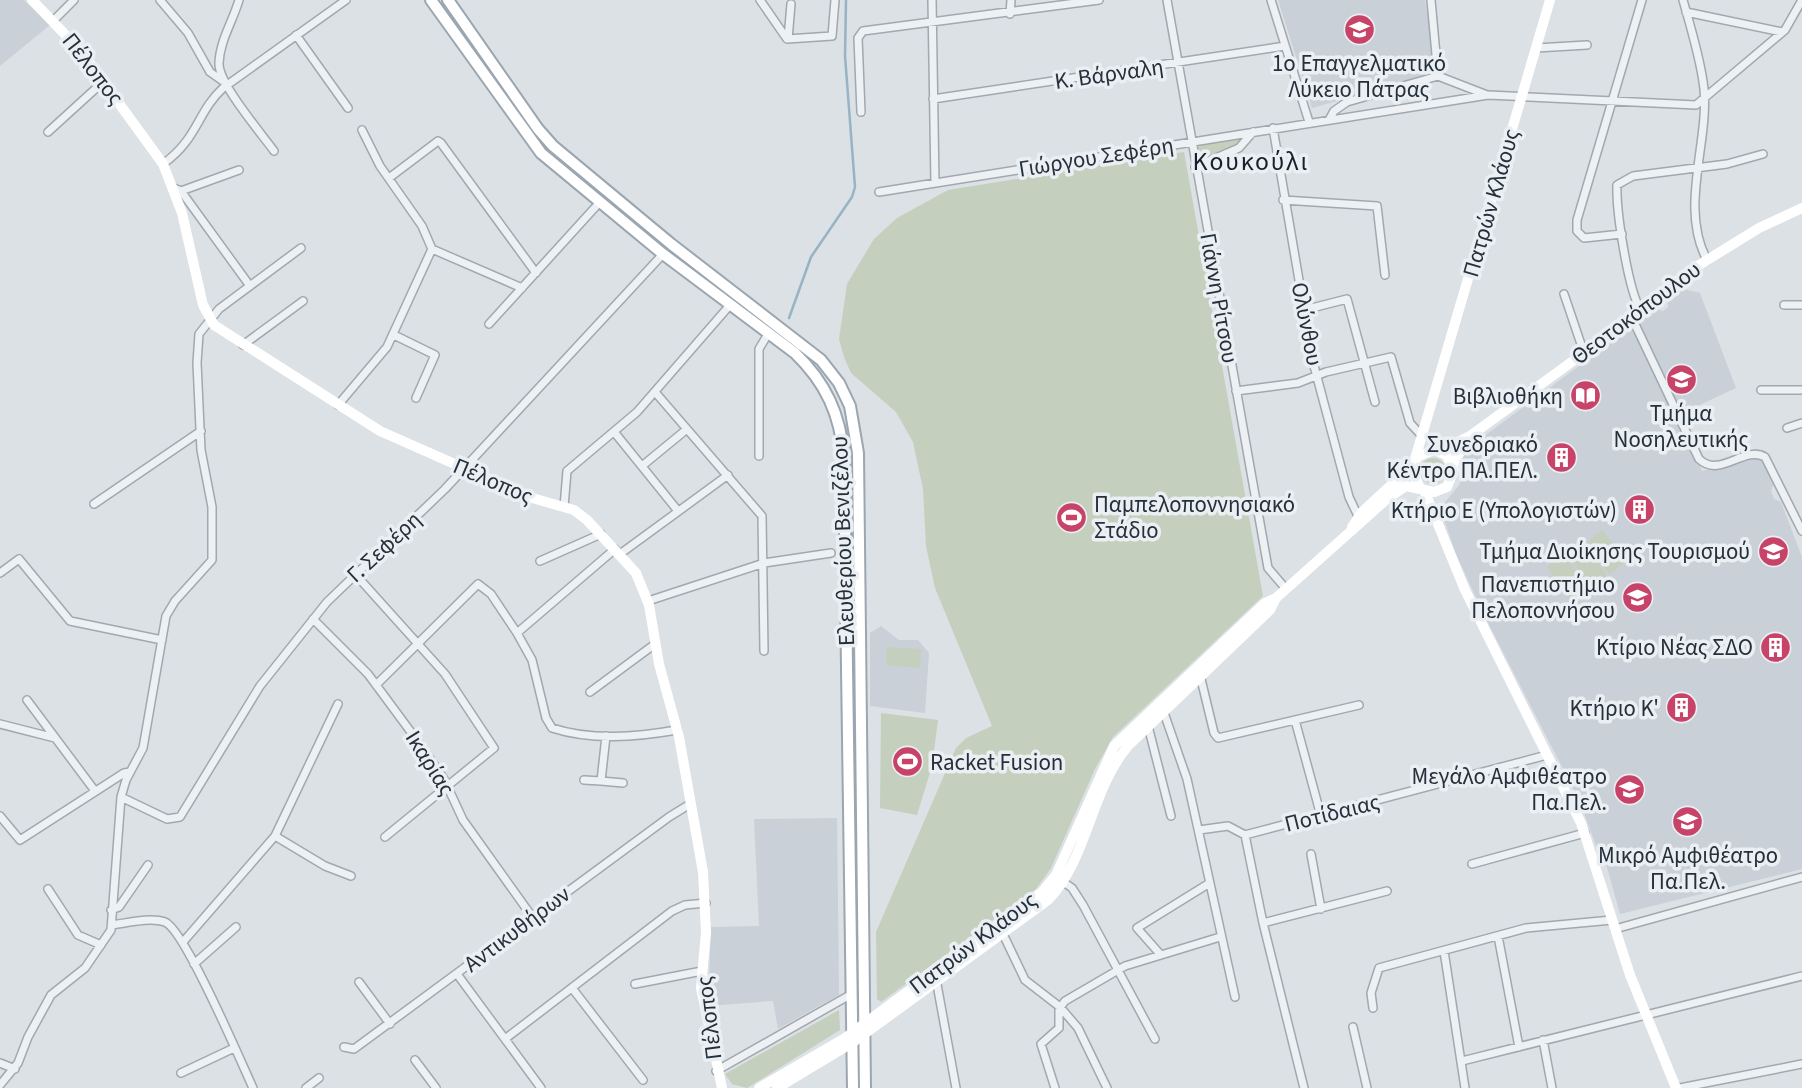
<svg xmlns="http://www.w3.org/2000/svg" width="1802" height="1088" font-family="'Source Sans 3',sans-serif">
  <rect width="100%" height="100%" fill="#dbe1e5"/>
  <path fill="#cad0d7" d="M 0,0 L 24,0 L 50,25 L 0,66 Z
    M 1278,0 L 1425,0 L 1435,57 L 1434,74 L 1312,108 Z
    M 1684,289 L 1700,293 L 1736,388 L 1676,416 L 1702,471 L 1753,457 L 1763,459 L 1774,483 L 1771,491 L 1774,499 L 1781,502 L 1802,557 L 1802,869 L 1620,914 L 1601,846 L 1596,846 L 1580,802 L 1485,617 L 1456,554 L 1440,508 L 1460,484 L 1462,458 L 1468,448 L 1656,309 L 1663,311 L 1668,307 L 1668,301 Z
    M 881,626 L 899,640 L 918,640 L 929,653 L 925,713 L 870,706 L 870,633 Z
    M 837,818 L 839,995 L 778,1029 L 773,1001 L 708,1006 L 711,927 L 759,926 L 754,819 Z"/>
  <path fill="#c4cfbd" d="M 1253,132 L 1249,139 L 1195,167 L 1191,142 Z
    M 1184,152 L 1263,596 L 1113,737 L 1095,769 L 1051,868 L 1036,889 L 881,1002 L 877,999 L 876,932 L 956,748 L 966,738 L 992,726 L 935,588 L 926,546 L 923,489 L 913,442 L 896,412 L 851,373 L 844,357 L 839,339 L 847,284 L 874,239 L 897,218 L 948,190 Z
    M1420 471a13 13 0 1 1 26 0a13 13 0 1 1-26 0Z
    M 1602,530 L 1626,562 L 1609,574 L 1586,543 Z
    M 1583,543 L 1607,575 L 1591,587 L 1567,554 Z
    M 1564,554 L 1591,591 L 1573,603 L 1547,567 Z
    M 887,647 L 921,649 L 920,668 L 886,665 Z
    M 881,713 L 938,720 L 932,766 L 917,815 L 880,808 Z
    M 839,1010 L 840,1030 L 747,1088 L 732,1084 L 725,1074 Z"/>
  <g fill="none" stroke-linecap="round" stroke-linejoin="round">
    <path stroke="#97b3c5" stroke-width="2.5" d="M 789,318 L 811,257 L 852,197 L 855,187 L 845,56 L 846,0"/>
    <defs>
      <path id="street" d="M 160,0 L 188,33 L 210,72 L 227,84
        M 239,0 C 233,21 220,40 219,63 C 218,83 261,133 274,151
        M 760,0 L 787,39 L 832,36 L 835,0
        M 932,0 L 935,183
        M 1167,0 L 1268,568 L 1286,589
        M 1271,0 L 1309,122
        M 1431,0 L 1438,76
        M 1683,0 C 1691,29 1701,60 1704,89 C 1709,143 1679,208 1707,260
        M 1686,12 L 1782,32
        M 1010,14 L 1011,0
        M 54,20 L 74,0
        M 296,35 L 348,108
        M 788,39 L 791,4
        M 1536,48 L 1587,45
        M 933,99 L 1285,46
        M 861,112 L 858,38 L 863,31 L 1099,0
        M 1329,120 L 1334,111 L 1347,102 L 1438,76 L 1487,95
        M 1273,128 L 1313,362 L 1349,497 L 1358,516
        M 48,132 L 104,81
        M 163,164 C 198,139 197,112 223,88 L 346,0
        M 1195,167 L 1239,148 L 1253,132
        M 389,178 L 438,141 L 441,143 L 536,273
        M 174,188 L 181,191 L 250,286
        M 181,191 L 239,170
        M 879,192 L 1488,95 L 1696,105 L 1785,30 L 1802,0
        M 1283,200 L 1377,206 L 1385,275
        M 1622,234 L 1584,238 L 1577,231 L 1577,220 L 1642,0
        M 432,249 L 522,288
        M 1564,294 L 1584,353
        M 1784,305 L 1802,305
        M 1304,310 L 1347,299 L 1375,402
        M 1641,311 C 1628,290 1616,211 1617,185 L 1633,176 L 1727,164 L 1763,154
        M 1632,318 L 1699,459 C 1720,479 1744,445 1765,457 L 1802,531
        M 489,324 L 599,203
        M 394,335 L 435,355 L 416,398
        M 243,345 L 303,301
        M 1761,390 L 1802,390
        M 1236,391 L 1298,383 L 1326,372 L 1391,357 L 1410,423 L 1422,436
        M 655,392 L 762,516 L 764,651
        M 338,405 L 387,347 L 432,249 L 422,226 L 380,166 L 362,130
        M 1787,428 L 1802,423
        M 615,433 L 678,511
        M 759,456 L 759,349 L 768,334
        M 642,466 L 687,429
        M 94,504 L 201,431
        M 564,507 L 567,471 L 637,412 L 730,305
        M 615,549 L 517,633 L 532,660 L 546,718 L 552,728 C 592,741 636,737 677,730
        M 620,554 L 728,475
        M 540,561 L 601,534
        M 0,573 L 19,559 L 70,621 L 162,640
        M 356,575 L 445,674 L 494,748 L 385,837
        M 648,601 L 764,563 L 831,553
        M 313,619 L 368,674 L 419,743 L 444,779 L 463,820 L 533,918
        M 1200,675 L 1214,733 L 1218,738 L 1359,705
        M 376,685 L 478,584 L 491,594 L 517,633
        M 590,692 L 655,644
        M 27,700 L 95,791
        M 1163,710 L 1187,779 L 1235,997
        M 1295,720 L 1321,816
        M 0,724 L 55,738
        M 1148,726 L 1171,816
        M 584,780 L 601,781 L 606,736
        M 601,781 L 623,783
        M 121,797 L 167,819 L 180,817 L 260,686 L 327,602 L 445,489 L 663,254
        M 0,816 L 20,840 L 124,773 L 130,772
        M 1199,830 L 1228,826 L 1245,835 L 1547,755
        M 1245,835 L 1263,923 L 1304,1088
        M 275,836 L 325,866 L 351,876
        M 1311,854 L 1321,909
        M 1472,864 L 1585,833
        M 1062,881 L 1072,888 L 1083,905 L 1155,1039
        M 48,889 L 78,935 L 101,945
        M 111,910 L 119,907 L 148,865
        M 1263,923 L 1387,891
        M 112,925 C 127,923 150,917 165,922 C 185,930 241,1062 253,1088
        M 1615,929 L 1802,877
        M 1003,934 L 1025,980 L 1060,1007 L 1078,1028 L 1107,1088
        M 1498,936 L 1519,1047
        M 183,942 L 275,836 L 338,704
        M 1444,951 L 1465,1088
        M 1160,954 L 1137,928 L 1208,884
        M 194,964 L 236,927
        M 457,974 L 541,1088
        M 936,979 L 956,1088
        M 359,982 L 390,1024
        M 635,984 L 702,971
        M 572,988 L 643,1080
        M 1373,1008 L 1371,993 L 1379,968 L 1526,928 L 1612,920
        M 1353,1027 L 1367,1088
        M 505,1039 L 672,911 L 685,905 L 706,903
        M 1543,1040 L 1552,1088
        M 344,1047 L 354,1049 L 669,817 L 690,804
        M 415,1060 L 436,1088
        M 1462,1061 L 1802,976
        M 0,1063 L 15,1069
        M 716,1071 L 850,995
        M 181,1073 L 234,1048
        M 0,1085 L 18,1063 L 28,1037 L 51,995 L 85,968 L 111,930 L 121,797 L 126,780 L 143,748 L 166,616 L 175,601 L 212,560 L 212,507 L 201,450 L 197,363 L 199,334 L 219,309 L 301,248
        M 306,1088 L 319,1078
        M 1055,1088 L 1041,1044 L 1059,1028 L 1059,1009 L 1065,1001 L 1125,966 L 1220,937
        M 1680,1088 L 1802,1064"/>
      <path id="primary" d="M 431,0 L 541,153 L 663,254 L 795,353 C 826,383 840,414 844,457 L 853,1088
        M 448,0 L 538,129 L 553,146 L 671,244 L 821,360 L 839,383 L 850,406 L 858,453 L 865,1088"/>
    </defs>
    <use href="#street" stroke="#a1a8af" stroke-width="10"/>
    <use href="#primary" stroke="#9ba6b0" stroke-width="14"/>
    <use href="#street" stroke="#eef1f4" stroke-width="7"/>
    <path stroke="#fff" stroke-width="10" d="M 32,0 L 81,51 L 163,164 L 182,213 L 203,305 L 214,325 L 380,431 L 529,497 L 574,510 L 587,520 L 636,573 L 649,605 L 659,664 L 679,737 L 703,872 L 706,932 L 701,988 L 722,1088
      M 1439,451 L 1470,436 L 1632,318 L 1691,270 L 1759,228 L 1802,208
      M 1415,459 L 1550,0
      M 1453,465 L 1467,439
      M 1424,490 L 1465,590 L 1581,823 L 1630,975 L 1676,1088
      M 1352,527 L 1362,512 L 1412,466
      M 759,1088 L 845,1038 L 1042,892 L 1056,875 L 1114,746 L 1265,603 L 1276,598
      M 777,1088 L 852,1043 L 1048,900 C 1087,861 1091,789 1128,746 L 1270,610 L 1276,598 L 1388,498 L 1406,486 L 1434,492 L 1447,487 L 1454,470 L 1446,455 L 1434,450 L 1417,457 L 1412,471 L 1420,488"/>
    <use href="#primary" stroke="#fff" stroke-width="10"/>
  </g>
  <defs>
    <symbol id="school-disc" viewBox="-11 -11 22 22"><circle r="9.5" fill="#c84368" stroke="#eaeff3"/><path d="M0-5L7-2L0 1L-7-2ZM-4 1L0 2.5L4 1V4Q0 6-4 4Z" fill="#fff"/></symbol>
    <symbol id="university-disc" viewBox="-11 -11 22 22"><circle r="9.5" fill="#c84368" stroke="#eaeff3"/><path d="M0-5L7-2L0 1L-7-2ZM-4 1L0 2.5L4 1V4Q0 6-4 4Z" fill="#fff"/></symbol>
    <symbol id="library-disc" viewBox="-11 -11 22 22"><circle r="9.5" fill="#c84368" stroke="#eaeff3"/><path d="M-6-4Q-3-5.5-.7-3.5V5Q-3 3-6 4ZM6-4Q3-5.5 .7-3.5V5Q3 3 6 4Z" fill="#fff"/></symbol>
    <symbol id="building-disc" viewBox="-11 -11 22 22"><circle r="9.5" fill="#c84368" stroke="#eaeff3"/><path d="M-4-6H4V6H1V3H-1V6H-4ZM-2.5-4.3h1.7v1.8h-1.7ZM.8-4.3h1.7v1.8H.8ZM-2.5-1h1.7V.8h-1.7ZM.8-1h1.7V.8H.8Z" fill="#fff"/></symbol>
    <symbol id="stadium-disc" viewBox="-11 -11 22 22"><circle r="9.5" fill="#c84368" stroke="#eaeff3"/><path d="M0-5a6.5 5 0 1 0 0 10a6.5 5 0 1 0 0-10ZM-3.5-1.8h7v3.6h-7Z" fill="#fff"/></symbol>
  </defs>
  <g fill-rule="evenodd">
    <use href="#school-disc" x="1342" y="12" width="35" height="35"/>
    <use href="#university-disc" x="1664" y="362" width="35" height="35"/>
    <use href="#library-disc" x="1568" y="378" width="35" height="35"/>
    <use href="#building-disc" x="1544" y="440" width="35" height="35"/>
    <use href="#building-disc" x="1622" y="492" width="35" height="35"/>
    <use href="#stadium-disc" x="1054" y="500" width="35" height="35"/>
    <use href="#university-disc" x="1756" y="534" width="35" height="35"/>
    <use href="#university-disc" x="1620" y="580" width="35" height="35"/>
    <use href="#building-disc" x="1758" y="630" width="35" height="35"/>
    <use href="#building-disc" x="1664" y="690" width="35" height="35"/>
    <use href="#stadium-disc" x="890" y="744" width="35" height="35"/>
    <use href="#university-disc" x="1612" y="772" width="35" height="35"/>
    <use href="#university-disc" x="1670" y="804" width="35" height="35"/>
  </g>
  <g text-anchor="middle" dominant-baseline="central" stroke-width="7" stroke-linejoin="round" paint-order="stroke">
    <g font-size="23" fill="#26303b" stroke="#eaeff3" text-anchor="end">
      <text x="1359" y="63" text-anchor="middle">1o Επαγγελματικό<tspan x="1359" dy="26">Λύκειο Πάτρας</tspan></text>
      <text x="1563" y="396">Βιβλιοθήκη</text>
      <text x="1681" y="413" text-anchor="middle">Τμήμα<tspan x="1681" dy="26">Νοσηλευτικής</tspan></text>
      <text x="1538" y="444">Συνεδριακό<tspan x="1538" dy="26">Κέντρο ΠΑ.ΠΕΛ.</tspan></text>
      <text x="1094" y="504" text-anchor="start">Παμπελοποννησιακό<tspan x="1094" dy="26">Στάδιο</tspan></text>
      <text x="1617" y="510">Κτήριο Ε (Υπολογιστών)</text>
      <text x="1750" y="551">Τμήμα Διοίκησης Τουρισμού</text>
      <text x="1615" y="584">Πανεπιστήμιο<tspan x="1615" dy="26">Πελοποννήσου</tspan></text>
      <text x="1753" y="647">Κτίριο Νέας ΣΔΟ</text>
      <text x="1659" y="708">Κτήριο Κ'</text>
      <text x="930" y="762" text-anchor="start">Racket Fusion</text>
      <text x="1607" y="776">Μεγάλο Αμφιθέατρο<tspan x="1607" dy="26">Πα.Πελ.</tspan></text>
      <text x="1688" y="855" text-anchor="middle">Μικρό Αμφιθέατρο<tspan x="1688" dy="26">Πα.Πελ.</tspan></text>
    </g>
    <g font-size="23" fill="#26303b" stroke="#eaeff3">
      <text transform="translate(93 69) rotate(52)">Πέλοπος</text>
      <text transform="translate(1109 74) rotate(-8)">Κ. Βάρναλη</text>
      <text transform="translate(1096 157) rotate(-9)">Γιώργου Σεφέρη</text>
      <text transform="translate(1491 203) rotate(-74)">Πατρών Κλάους</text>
      <text transform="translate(1219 298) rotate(80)">Γιάννη Ρίτσου</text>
      <text transform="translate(1636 313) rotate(-37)">Θεοτοκόπουλου</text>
      <text transform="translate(1307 324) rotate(79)">Ολύνθου</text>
      <text transform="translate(493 481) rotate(23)">Πέλοπος</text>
      <text transform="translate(843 541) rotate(-92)">Ελευθερίου Βενιζέλου</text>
      <text transform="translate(384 547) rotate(-43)">Γ. Σεφέρη</text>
      <text transform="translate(430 763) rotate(58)">Ικαρίας</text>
      <text transform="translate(1332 813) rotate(-14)">Ποτίδαιας</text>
      <text transform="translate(517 929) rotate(-37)">Αντικυθήρων</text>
      <text transform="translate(973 943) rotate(-37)">Πατρών Κλάους</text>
      <text transform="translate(709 1018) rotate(-97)">Πέλοπος</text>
    </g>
    <g font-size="26" letter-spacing="2" fill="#18212b" stroke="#eaeff3">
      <text x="1251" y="161">Κουκούλι</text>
    </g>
  </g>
</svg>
